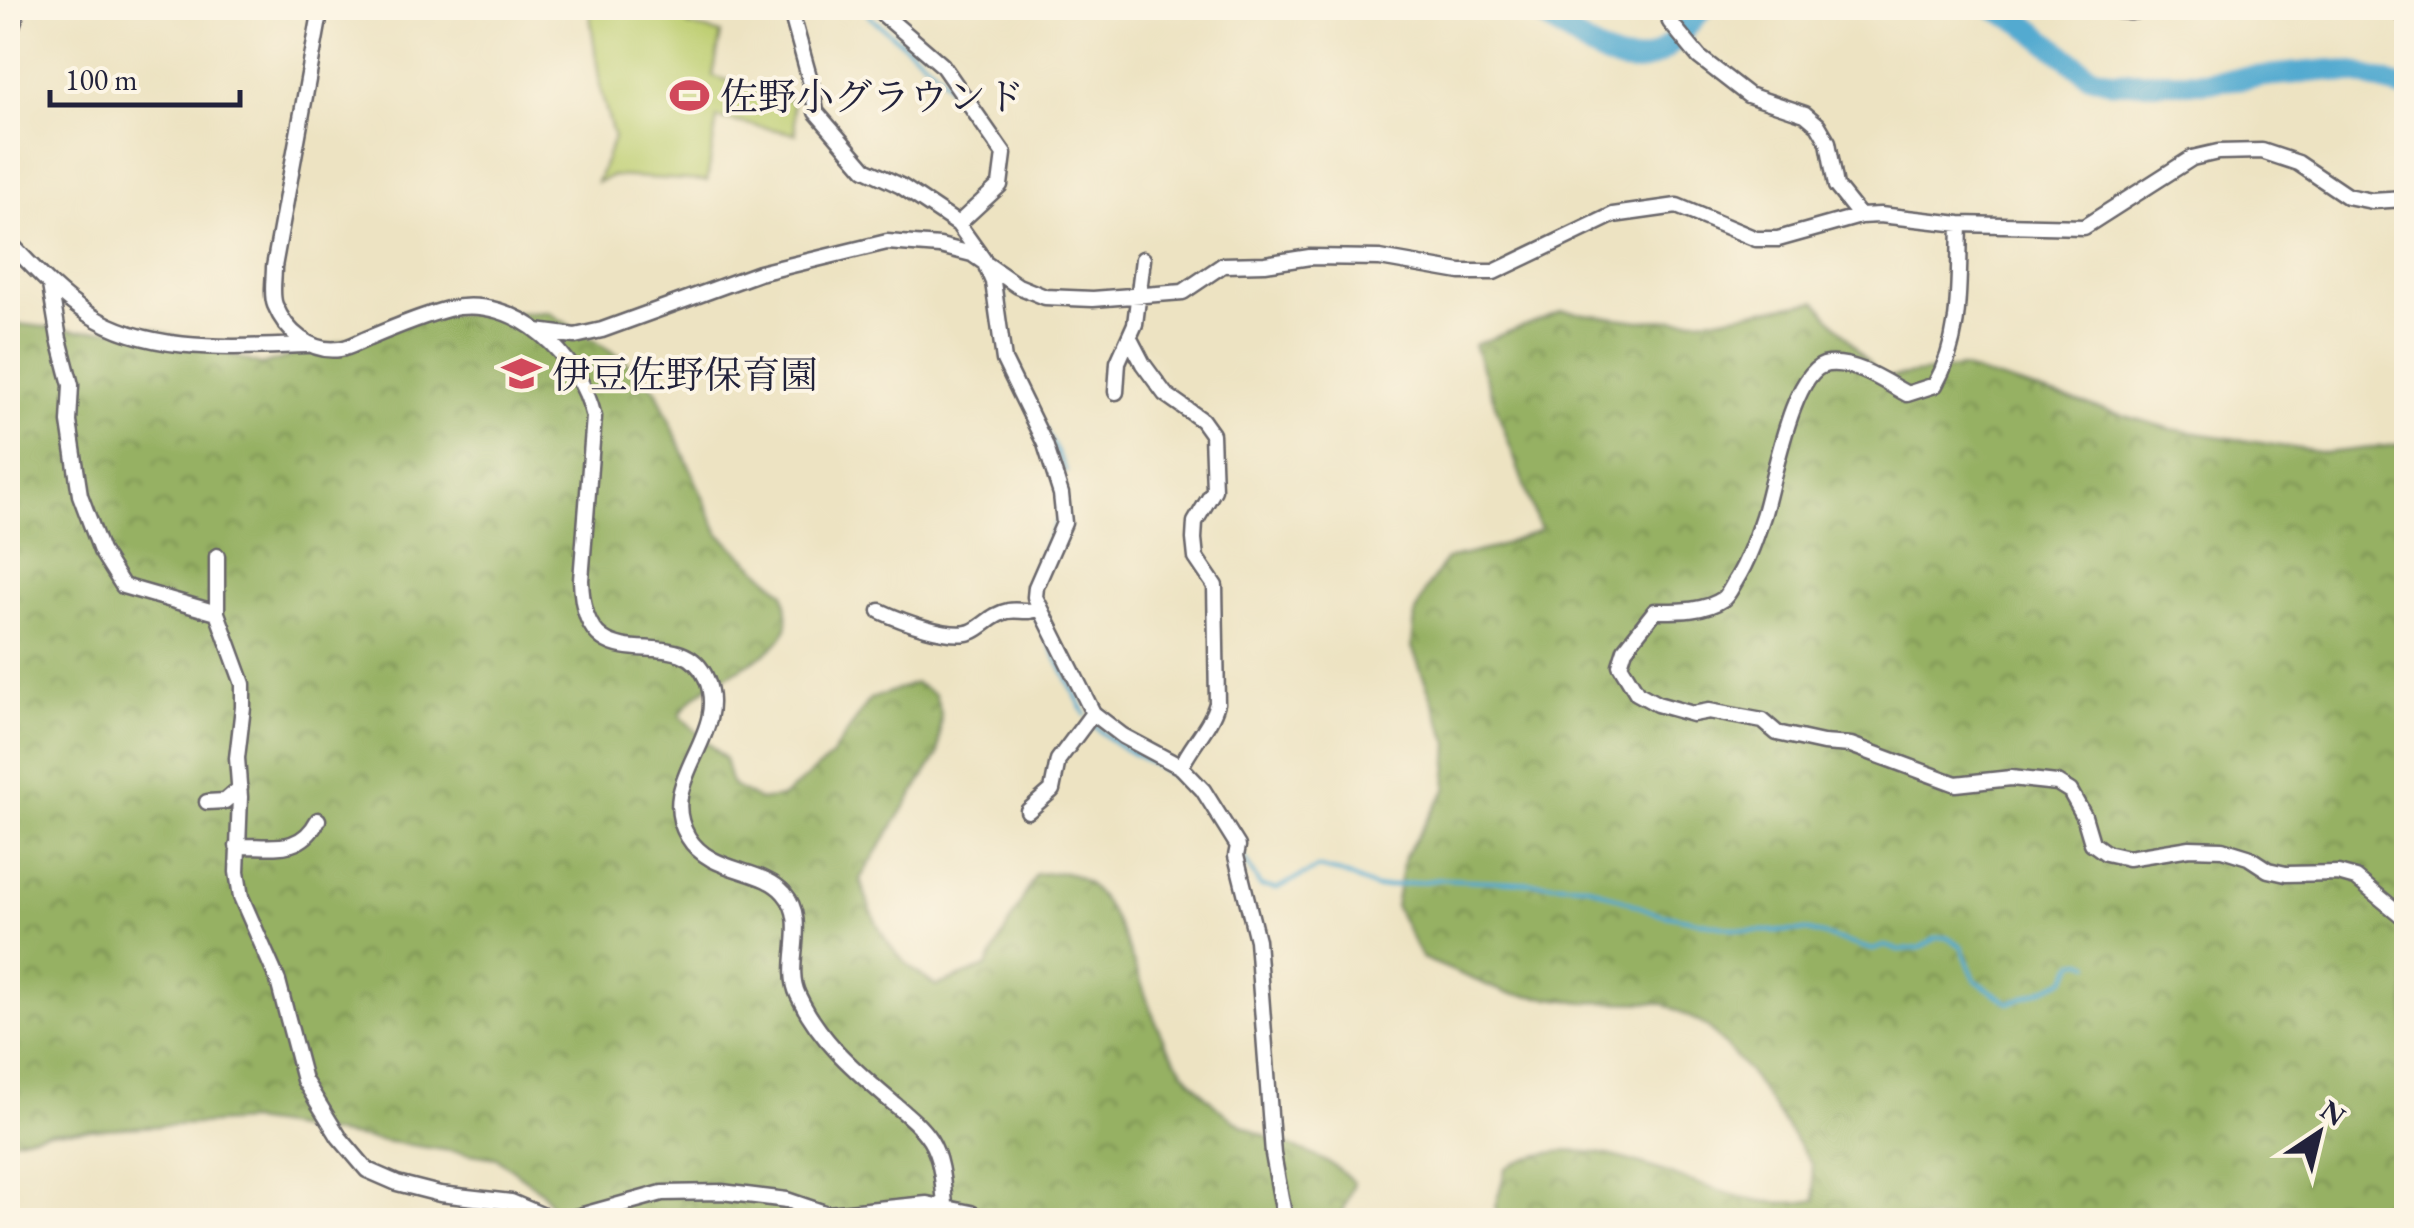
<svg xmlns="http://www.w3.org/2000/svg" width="2414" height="1228" font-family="'EB Garamond','Noto Serif JP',serif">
  <defs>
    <pattern id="forest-crowns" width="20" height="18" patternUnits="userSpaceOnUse" patternTransform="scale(2.5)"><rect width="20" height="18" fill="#96b163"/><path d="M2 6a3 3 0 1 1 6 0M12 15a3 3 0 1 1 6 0" fill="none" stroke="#7a9053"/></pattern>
  </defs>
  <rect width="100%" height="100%" fill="#fcf5e5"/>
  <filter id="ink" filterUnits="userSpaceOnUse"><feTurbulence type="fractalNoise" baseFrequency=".01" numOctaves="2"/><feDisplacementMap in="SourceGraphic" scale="20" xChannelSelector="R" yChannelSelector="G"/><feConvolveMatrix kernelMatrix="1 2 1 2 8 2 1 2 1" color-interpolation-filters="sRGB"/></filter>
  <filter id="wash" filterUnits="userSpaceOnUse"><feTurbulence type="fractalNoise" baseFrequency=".0048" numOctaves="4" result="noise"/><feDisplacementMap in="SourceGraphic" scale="40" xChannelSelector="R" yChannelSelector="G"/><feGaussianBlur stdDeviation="2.25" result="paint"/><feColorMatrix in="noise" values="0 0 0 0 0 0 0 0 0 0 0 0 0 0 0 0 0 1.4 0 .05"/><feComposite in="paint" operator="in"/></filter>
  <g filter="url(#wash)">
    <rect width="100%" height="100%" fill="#ede3c2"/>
    <path fill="url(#forest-crowns)" stroke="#5c6a4f" stroke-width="2.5" d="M 1816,301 L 1882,378 L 1961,368 L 2171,429 L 2326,453 L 2406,444 L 2406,1220 L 1501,1220 L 1495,1207 L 1506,1168 C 1608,1110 1712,1222 1816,1200 L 1811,1163 L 1749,1072 L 1708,1027 L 1663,1003 L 1584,1002 L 1506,993 L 1422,958 L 1395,906 L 1404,857 L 1446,790 L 1449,743 L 1412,647 L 1415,615 L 1425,591 L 1446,559 L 1494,548 L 1540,530 L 1474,345 L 1563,311 L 1640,321 L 1717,318 Z
      M 548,312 L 622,358 L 656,390 L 719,534 L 784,593 C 786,605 790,620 785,632 C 768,666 695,680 680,716 L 725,759 L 732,785 L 759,800 L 783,797 L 830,758 L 870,699 L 915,683 L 935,694 L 941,713 L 938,754 L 860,879 C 878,933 888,954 936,986 L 986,967 L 1036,874 C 1045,874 1057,871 1066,873 C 1121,883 1141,1002 1167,1046 C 1186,1078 1220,1116 1253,1131 C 1289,1148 1327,1154 1354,1183 L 1340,1220 L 555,1220 L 556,1212 L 541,1191 L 497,1158 L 250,1121 L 48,1132 L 8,1141 L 8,323 L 79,331 L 151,328 L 261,365 L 431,315 Z"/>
    <path fill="#bdce71" stroke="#707856" stroke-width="2.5" d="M 589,8 L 691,8 L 688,25 L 721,34 L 713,76 L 792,101 L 796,134 L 717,118 L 707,181 L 612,176 L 597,182 L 614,138 L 601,92 Z"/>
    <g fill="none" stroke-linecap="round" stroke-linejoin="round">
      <path stroke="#53aad0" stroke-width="4" d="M 865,8 L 870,17 L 939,73 L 953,93
        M 983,192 L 994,172 L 990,145
        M 960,211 L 976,198
        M 1003,284 L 1005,319
        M 1007,333 L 1013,364
        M 1030,399 L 1066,471
        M 1032,607 L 1029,584 L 1056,521
        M 1035,615 L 1085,714
        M 1091,721 C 1119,758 1174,762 1206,807
        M 1242,855 L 1260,886 L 1276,889 L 1318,868 L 1341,873 L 1375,888 L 1442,879 L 1586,885 L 1656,913 L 1747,931 L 1809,931 L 1873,950 L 1884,946 L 1899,950 L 1920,948 L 1936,938 L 1948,937 L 1961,946 L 1975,980 L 2009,1003 C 2018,999 2061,983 2066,978 C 2070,973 2072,967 2075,962 L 2084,961 L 2091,964"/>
      <path stroke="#53aad0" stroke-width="22" d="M 1527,8 C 1570,24 1617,90 1666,48 C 1680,37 1691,20 1704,8
        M 1993,8 L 2024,24 L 2089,75 L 2113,82 L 2202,82 L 2330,70 L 2359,74 L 2406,89"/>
    </g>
  </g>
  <g filter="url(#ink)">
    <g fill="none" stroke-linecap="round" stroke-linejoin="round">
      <defs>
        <path id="minor" d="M 321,8 L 274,267 C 274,279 271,295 275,305 C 286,332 311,353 340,349 C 349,348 360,341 369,338 C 395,327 421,316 448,309 C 517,293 580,357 594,417 L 581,580 C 584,693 678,615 706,678 C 731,736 654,780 688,837 C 710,874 762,867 784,893 C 810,922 783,964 798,995 C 818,1038 851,1067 886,1097 C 901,1110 919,1123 930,1140 C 944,1162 943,1195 947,1220
          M 790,8 L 813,91 L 816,112 L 865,169 L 901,186 L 958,224 L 983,259 L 993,282 L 1004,360 L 1045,444 L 1061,494 L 1064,523 L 1036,587 L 1035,597 L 1093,713 L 1123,736 L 1181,767 L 1203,790 L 1238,846 L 1236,856 L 1257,940 L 1273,1154 L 1285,1220
          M 876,8 L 942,65 L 1004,154 L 1000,185 L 958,224
          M 1679,8 L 1670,22 L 1699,57 L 1748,95 L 1805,114 L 1818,125 L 1828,142 L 1836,186 L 1860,216
          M 2090,8 L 2130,12 L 2155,8
          M 2387,8 L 2406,15
          M 8,38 L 18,8
          M 1960,224 C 1958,280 1963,336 1935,385 L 1907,394 C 1885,382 1856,361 1828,364 C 1792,367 1773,486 1763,516 C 1756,537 1748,561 1736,580 C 1732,586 1728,596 1723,599 C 1704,612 1676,611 1655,611 L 1625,649 L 1620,665 L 1637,693 L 1657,704 L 1693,714 L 1709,711 L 1763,721 L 1777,733 L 1823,743 L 1851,745 L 1956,784 L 2011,778 L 2057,783 L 2070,791 L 2084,816 L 2092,843 L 2106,853 L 2128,858 L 2190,848 L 2222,849 L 2248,857 L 2268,870 L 2286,874 L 2338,873 L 2356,878 L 2406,919
          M 8,241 C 33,267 57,294 88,314 C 151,355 235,347 307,345
          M 50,285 L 59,339 L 71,385 L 69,422 L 80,495 L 101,551 L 123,586 L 217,613 L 243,684 L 243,707 L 237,758 L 240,797 L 237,872 L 241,897 L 278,981 L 304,1080 L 339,1137 L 367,1170 L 397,1183 L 440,1194 L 511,1202 L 553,1220
          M 537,331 L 575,336 L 602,330 L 759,273 L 887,242 L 940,246 L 972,254 L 1018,286 L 1045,297 L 1093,299 L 1183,292 L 1223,265 L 1265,264 L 1310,257 L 1380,258 L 1460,272 L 1494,272 L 1613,215 L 1677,206 L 1756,239 L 1778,239 L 1860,216 L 1880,215 L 1960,224 L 2084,227 L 2192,158 L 2218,152 L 2262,151 L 2298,163 L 2347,196 L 2372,201 L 2406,199
          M 1130,339 L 1143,364 L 1165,394 L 1202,420 L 1212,434 L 1214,490 L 1195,522 L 1194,539 L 1196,558 L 1215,586 L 1217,703 C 1211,726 1191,745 1181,767
          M 1116,392 L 1118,362 L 1135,324 L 1143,259
          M 880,611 C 899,620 953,641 973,631 C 985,625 993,614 1008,611 C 1020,609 1027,614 1039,608
          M 217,613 L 217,556
          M 207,802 L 225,801 L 240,788
          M 1028,811 L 1052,790 L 1058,760 L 1093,713
          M 237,846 C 271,845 300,855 318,820
          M 565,1220 L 662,1193 L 722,1192 L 787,1200 L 828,1214 L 927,1204 L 971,1213 L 984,1220"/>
      </defs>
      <use href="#minor" stroke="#69666a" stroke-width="19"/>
      <use href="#minor" stroke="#fff" stroke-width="14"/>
    </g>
  </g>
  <defs>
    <symbol id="stadium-bare" viewBox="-9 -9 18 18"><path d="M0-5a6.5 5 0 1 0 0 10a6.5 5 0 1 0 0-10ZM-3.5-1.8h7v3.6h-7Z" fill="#d1495b" stroke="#fcf5e5" stroke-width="2.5" paint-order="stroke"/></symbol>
    <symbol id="school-bare" viewBox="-9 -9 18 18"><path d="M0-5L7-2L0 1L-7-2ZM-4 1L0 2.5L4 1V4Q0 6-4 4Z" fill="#d1495b" stroke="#fcf5e5" stroke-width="2.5" paint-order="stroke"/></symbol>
  </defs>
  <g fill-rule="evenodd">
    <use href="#stadium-bare" x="662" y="68" width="55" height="55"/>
    <use href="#school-bare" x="494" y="346" width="55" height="55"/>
  </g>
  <g text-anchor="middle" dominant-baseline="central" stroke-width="8" stroke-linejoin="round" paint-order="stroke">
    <g font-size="38" fill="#22223b" stroke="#fcf5e5" text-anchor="start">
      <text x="720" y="96">佐野小グラウンド</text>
      <text x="552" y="374">伊豆佐野保育園</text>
    </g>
  </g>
  <rect width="2414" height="1228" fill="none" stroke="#fcf5e5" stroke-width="40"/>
  <g transform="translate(2319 1133) rotate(35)" stroke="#fcf5e5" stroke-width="8" paint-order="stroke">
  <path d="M0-8L18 38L0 25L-18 38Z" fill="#22223b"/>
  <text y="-15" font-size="28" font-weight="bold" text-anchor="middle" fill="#22223b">N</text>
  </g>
  <path d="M50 90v15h190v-15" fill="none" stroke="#22223b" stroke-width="5"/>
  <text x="65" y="90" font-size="30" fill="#22223b" stroke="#fcf5e5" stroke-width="8" paint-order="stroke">100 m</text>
</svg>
